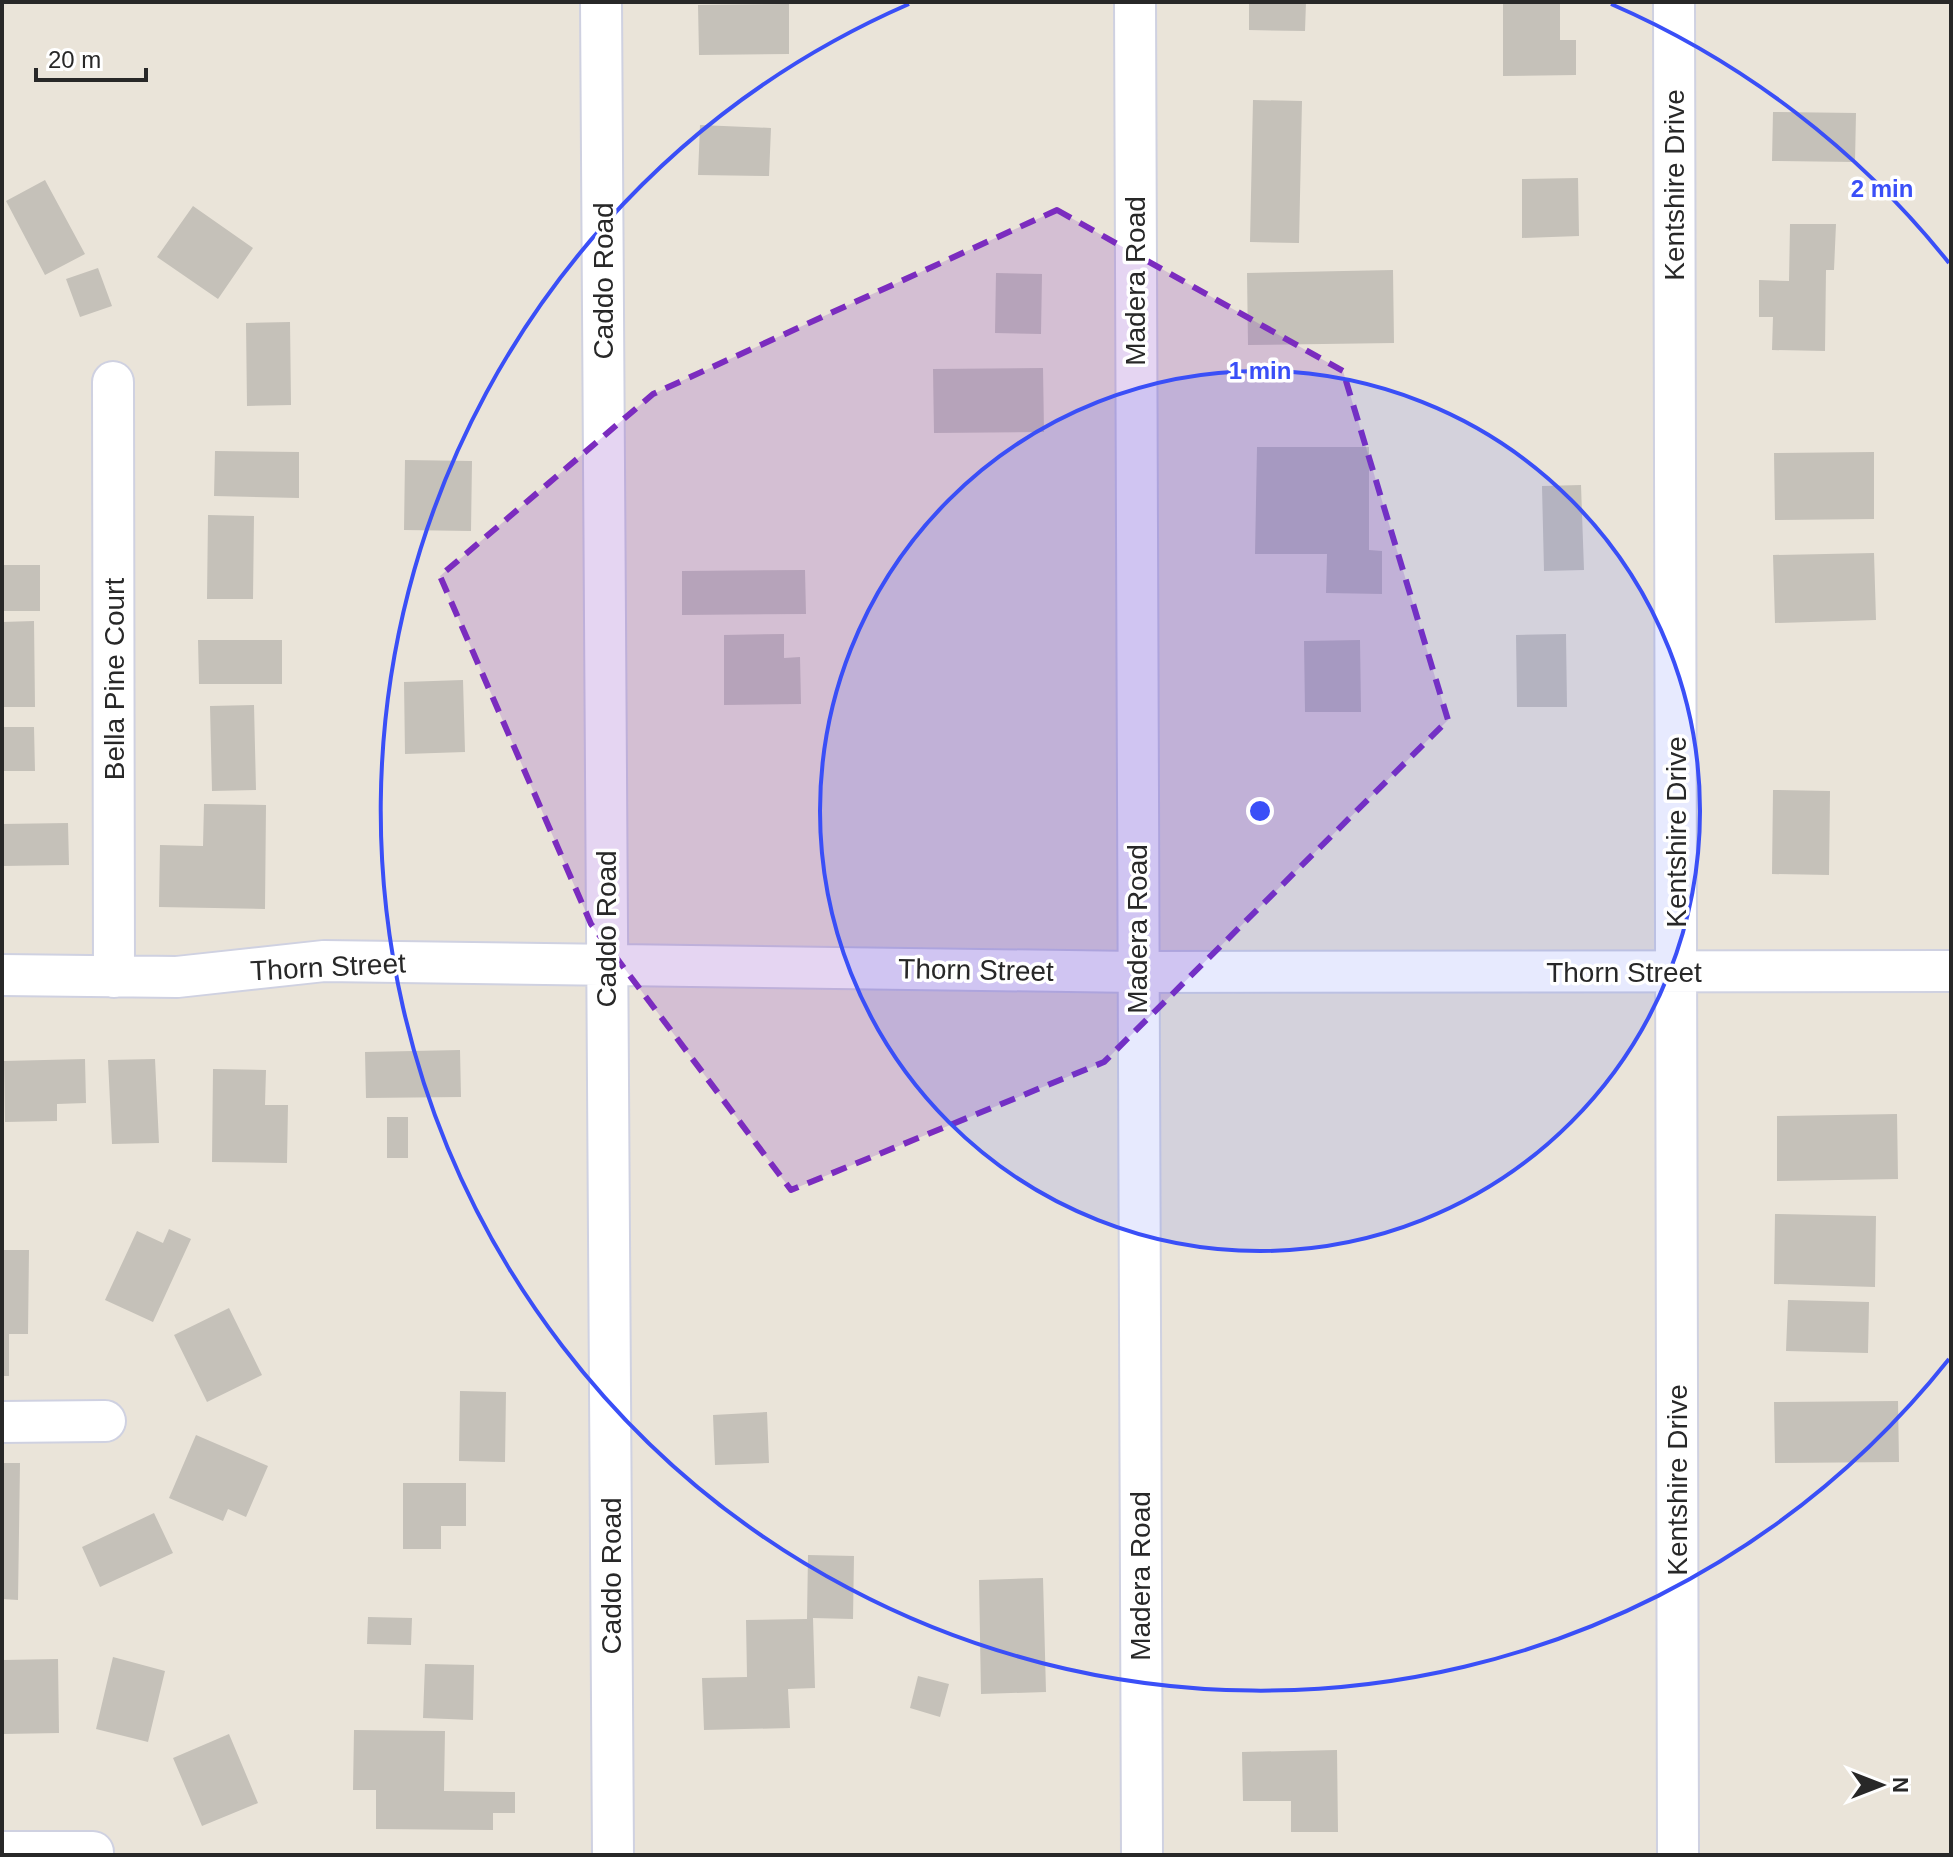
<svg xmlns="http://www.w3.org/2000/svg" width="1953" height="1857" font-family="Arial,sans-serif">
  <rect width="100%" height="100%" fill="#eae4d9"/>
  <path fill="#c5c1b9" d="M 1249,2 L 1306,2 L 1305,31 L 1249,30 Z
    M 1503,2 L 1560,2 L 1560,40 L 1576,40 L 1576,75 L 1503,76 Z
    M 789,4 L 789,54 L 699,55 L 698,5 Z
    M 1253,100 L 1302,101 L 1299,243 L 1250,242 Z
    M 1773,112 L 1856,113 L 1855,162 L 1772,161 Z
    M 700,125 L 771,128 L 769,176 L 698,175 Z
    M 1578,178 L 1579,236 L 1522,238 L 1522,179 Z
    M 45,180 L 85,254 L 45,275 L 6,201 Z
    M 193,206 L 253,248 L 218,299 L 157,257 Z
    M 1790,224 L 1836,224 L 1834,270 L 1826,270 L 1825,351 L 1772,350 L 1773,317 L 1759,317 L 1759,280 L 1789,281 Z
    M 98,268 L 112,306 L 80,317 L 66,279 Z
    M 1393,270 L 1394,343 L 1248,345 L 1247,273 Z
    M 996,273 L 1042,274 L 1041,334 L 995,333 Z
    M 290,322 L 291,405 L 247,406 L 246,323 Z
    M 1043,368 L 1044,432 L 934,433 L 933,369 Z
    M 1257,447 L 1369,447 L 1369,550 L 1382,551 L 1382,594 L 1326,593 L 1327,554 L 1255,554 Z
    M 215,451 L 299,452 L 299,498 L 214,496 Z
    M 1874,452 L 1874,519 L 1775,520 L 1774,453 Z
    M 405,460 L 472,461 L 471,531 L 404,530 Z
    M 1581,485 L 1584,570 L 1544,571 L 1542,486 Z
    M 208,515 L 254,516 L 253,599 L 207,599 Z
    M 1874,553 L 1876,620 L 1775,623 L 1773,555 Z
    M 2,565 L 40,565 L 40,611 L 2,611 Z
    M 805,570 L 806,614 L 682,615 L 682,571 Z
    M 34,621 L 35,707 L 2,707 L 2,622 Z
    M 784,634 L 784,658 L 800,657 L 801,704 L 724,705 L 724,635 Z
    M 1566,634 L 1567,707 L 1517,707 L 1516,635 Z
    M 198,640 L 282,640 L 282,684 L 199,684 Z
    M 1360,640 L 1361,712 L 1305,712 L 1304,641 Z
    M 463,680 L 465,752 L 405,754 L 404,682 Z
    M 254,705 L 256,790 L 212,791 L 210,706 Z
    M 2,727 L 34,727 L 35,771 L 2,771 Z
    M 1773,790 L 1830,791 L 1829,875 L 1772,874 Z
    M 204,804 L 266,805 L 265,909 L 159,907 L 160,845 L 203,846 Z
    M 68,823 L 69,865 L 2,866 L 2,824 Z
    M 460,1050 L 461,1097 L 366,1098 L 365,1052 Z
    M 85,1059 L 86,1103 L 57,1104 L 57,1121 L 5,1122 L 4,1061 Z
    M 155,1059 L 159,1143 L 112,1144 L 108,1060 Z
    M 213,1069 L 266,1070 L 265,1105 L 288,1105 L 287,1163 L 212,1162 Z
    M 1897,1114 L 1898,1179 L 1777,1181 L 1777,1116 Z
    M 387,1117 L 408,1117 L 408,1158 L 387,1158 Z
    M 1775,1214 L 1876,1216 L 1875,1287 L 1774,1284 Z
    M 169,1229 L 191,1239 L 153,1322 L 105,1300 L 137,1231 L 163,1243 Z
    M 2,1250 L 29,1250 L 28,1334 L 9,1334 L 9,1376 L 2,1376 Z
    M 1788,1300 L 1869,1302 L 1868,1353 L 1786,1351 Z
    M 229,1308 L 262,1375 L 207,1402 L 174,1335 Z
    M 460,1391 L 506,1392 L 505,1462 L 459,1461 Z
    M 1898,1401 L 1899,1462 L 1775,1463 L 1774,1402 Z
    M 767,1412 L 769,1463 L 715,1465 L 713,1415 Z
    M 196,1435 L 268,1466 L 246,1517 L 228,1509 L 223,1521 L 169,1498 Z
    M 2,1463 L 20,1463 L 18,1600 L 2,1599 Z
    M 403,1483 L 466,1483 L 466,1526 L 441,1526 L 441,1549 L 403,1549 Z
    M 154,1513 L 173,1553 L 100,1587 L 82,1547 Z
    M 808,1555 L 854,1556 L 853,1619 L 813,1618 L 815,1688 L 788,1689 L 790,1728 L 704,1730 L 702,1678 L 747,1677 L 746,1620 L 807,1619 Z
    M 1043,1578 L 1046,1692 L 981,1694 L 979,1580 Z
    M 368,1617 L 412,1618 L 411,1645 L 367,1644 Z
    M 113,1657 L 165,1671 L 148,1742 L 96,1729 Z
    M 58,1659 L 59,1733 L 4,1734 L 3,1660 Z
    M 425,1664 L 474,1665 L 473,1720 L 423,1718 Z
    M 918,1676 L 949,1684 L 940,1717 L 910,1708 Z
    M 354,1730 L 445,1731 L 444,1791 L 515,1792 L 515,1813 L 493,1813 L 493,1830 L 376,1829 L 376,1790 L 353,1790 Z
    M 229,1734 L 258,1803 L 202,1826 L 173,1758 Z
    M 1337,1750 L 1338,1832 L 1291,1832 L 1291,1801 L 1243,1801 L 1242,1752 Z"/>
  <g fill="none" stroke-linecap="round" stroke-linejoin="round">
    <defs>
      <path id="minor" d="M 601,2 L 613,1855
        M 1135,2 L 1142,1855
        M 1674,2 L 1678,1855
        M 113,382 L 114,977
        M 2,975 L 177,977 L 324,961 L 1137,972 L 1951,971
        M 2,1422 L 105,1421
        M 2,1852 L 93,1852"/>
    </defs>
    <use href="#minor" stroke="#cfd1e1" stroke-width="44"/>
    <use href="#minor" stroke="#fff" stroke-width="40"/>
  </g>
  <path fill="#7b2cbf" fill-opacity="0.2" stroke="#7b2cbf" stroke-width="6" stroke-dasharray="16 10" stroke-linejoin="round" d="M 1057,210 L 1343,371 L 1448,720 L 1104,1062 L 791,1190 L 591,924 L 440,576 L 653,394 Z"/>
  <circle cx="1260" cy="811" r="440" fill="#3a4ff7" fill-opacity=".12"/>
  <g fill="none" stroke="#3a4ff7" stroke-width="4">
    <circle cx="1260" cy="811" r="440"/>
    <path d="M1949 1359A880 880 0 1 1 909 4M1611 4A880 880 0 0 1 1949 263"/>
  </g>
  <g text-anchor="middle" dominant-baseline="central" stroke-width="7" stroke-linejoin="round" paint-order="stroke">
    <g font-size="28" fill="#282828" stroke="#fff">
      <text transform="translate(1674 185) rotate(-90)">Kentshire Drive</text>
      <text transform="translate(603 281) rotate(-90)">Caddo Road</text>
      <text transform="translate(1135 281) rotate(-90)">Madera Road</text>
      <text transform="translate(114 679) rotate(-90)">Bella Pine Court</text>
      <text transform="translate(1676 832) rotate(-90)">Kentshire Drive</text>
      <text transform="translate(606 929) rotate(-90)">Caddo Road</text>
      <text transform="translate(1137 929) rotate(-90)">Madera Road</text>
      <text transform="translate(328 967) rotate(-3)">Thorn Street</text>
      <text transform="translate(976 970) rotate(1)">Thorn Street</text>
      <text x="1624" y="972">Thorn Street</text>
      <text transform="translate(1677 1480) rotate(-90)">Kentshire Drive</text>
      <text transform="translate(611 1576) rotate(-90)">Caddo Road</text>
      <text transform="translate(1140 1576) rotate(-90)">Madera Road</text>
    </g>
  </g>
  <circle cx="1260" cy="811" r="12" fill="#3a4ff7" stroke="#fff" stroke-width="4"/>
  <g font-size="24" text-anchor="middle" font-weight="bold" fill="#3a4ff7" stroke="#fff" stroke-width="7" stroke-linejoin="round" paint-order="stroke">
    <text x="1882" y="197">2 min</text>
    <text x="1260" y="379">1 min</text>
  </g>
  <rect width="1953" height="1857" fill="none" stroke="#282828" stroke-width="8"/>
  <g transform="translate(1881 1785) rotate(90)" stroke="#ffffff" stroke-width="6" paint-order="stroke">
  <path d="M0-6L14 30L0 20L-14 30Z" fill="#282828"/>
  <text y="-12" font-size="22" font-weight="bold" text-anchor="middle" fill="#282828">N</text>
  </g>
  <path d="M36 68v12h110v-12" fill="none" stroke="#282828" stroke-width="4"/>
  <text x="48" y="68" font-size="24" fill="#282828" stroke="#ffffff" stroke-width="6" paint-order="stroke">20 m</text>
</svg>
